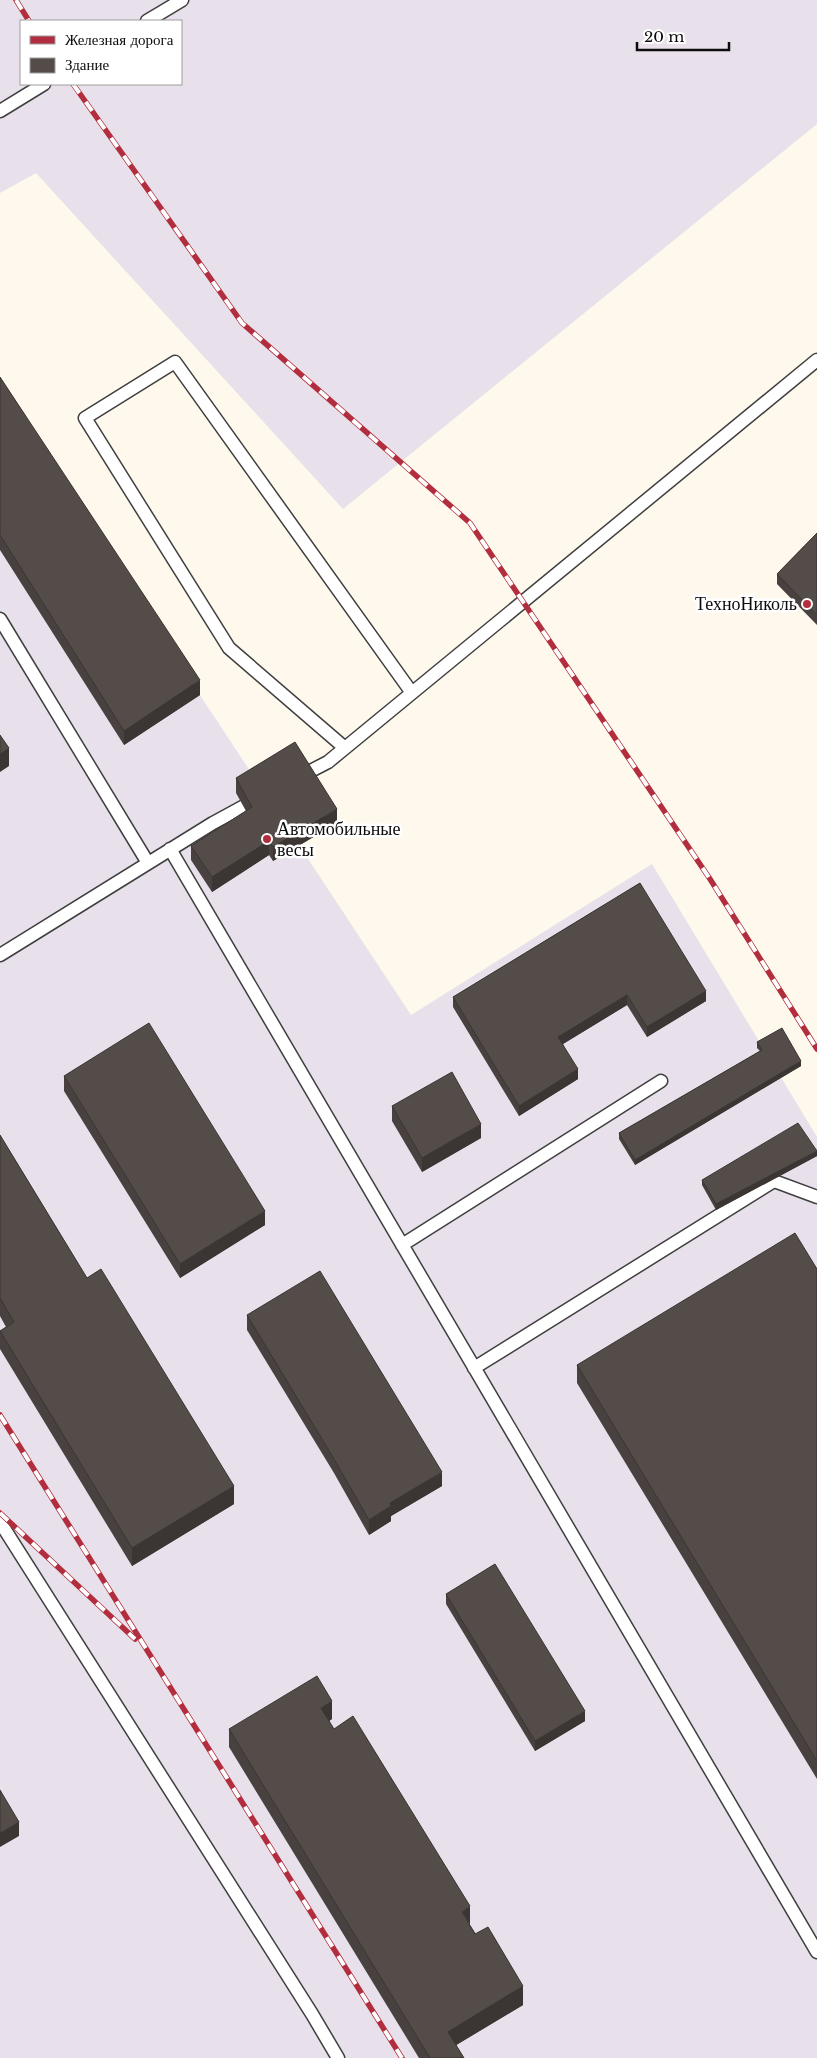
<svg xmlns="http://www.w3.org/2000/svg" width="817" height="2058" font-family="'Libre Baskerville',serif">
  <rect width="100%" height="100%" fill="#fef9ec"/>
  <path fill="#e8e0ea" fill-rule="evenodd" d="M 0,0 L 817,0 L 817,124 L 343,509 L 36,173 L 0,193 ZM 21,21 L 181,21 L 181,84 L 21,84 Z
    M 0,392 L 411,1015 L 652,864 L 817,1137 L 817,2058 L 0,2058 Z"/>
  <g fill="none" stroke-linecap="round" stroke-linejoin="round">
    <defs>
      <path id="lane" d="M 147,21 L 182,0
        M 0,111 L 44,84
        M 0,619 L 148,863
        M 345,748 L 229,648 L 85,418 L 175,362 L 412,693
        M 299,777 L 328,762 L 345,748 L 817,360
        M 170,849 L 817,1952
        M 0,955 L 213,823 L 257,799
        M 402,1245 L 661,1081
        M 474,1368 L 774,1181 L 817,1197
        M 0,1522 L 312,2014 L 338,2058"/>
    </defs>
    <use href="#lane" stroke="#3f3f3f" stroke-width="15"/>
    <use href="#lane" stroke="#fff" stroke-width="12"/>
    <defs>
      <path id="rail" d="M 16,0 L 29,21
        M 73,84 L 242,323 L 470,523 L 710,879 L 817,1049
        M 0,1415 L 402,2058
        M 0,1513 L 135,1639"/>
    </defs>
    <use href="#rail" stroke="#b22d3d" stroke-width="5.5"/>
    <use href="#rail" stroke="#fff" stroke-width="4" stroke-dasharray="11" stroke-linecap="butt"/>
  </g>
  <path fill="#48413f" d="M 0,377 L 200,695 L 124,745 L 0,550 Z
    M 817,533 L 817,625 L 777,584 L 777,574 Z
    M 236,778 L 337,823 L 273,861 L 269,855 L 212,892 L 191,860 L 191,846 L 246,811 L 236,793 Z
    M 640,883 L 706,1001 L 647,1037 L 627,1005 L 563,1044 L 578,1079 L 519,1116 L 453,1007 L 453,997 Z
    M 757,1042 L 801,1066 L 635,1165 L 619,1139 L 619,1133 L 760,1051 L 757,1048 Z
    M 64,1076 L 265,1225 L 180,1278 L 64,1091 Z
    M 392,1106 L 481,1138 L 422,1172 L 392,1121 Z
    M 0,1135 L 87,1278 L 234,1504 L 132,1566 L 0,1349 L 0,1331 L 6,1327 L 0,1316 Z
    M 817,1156 L 716,1210 L 702,1185 L 702,1180 Z
    M 817,1269 L 817,1779 L 577,1383 L 577,1365 Z
    M 247,1315 L 442,1486 L 391,1516 L 391,1521 L 369,1535 L 334,1473 L 247,1330 Z
    M 446,1594 L 585,1721 L 535,1751 L 446,1604 Z
    M 332,1719 L 329,1721 L 334,1729 L 470,1925 L 523,2005 L 456,2045 L 464,2058 L 419,2058 L 229,1747 L 229,1729 Z"/>
  <path fill="#3b3533" d="M 200,680 L 200,695 L 124,745 L 124,731 Z
    M 9,748 L 9,766 L 0,772 L 0,754 Z
    M 337,809 L 337,823 L 273,861 L 273,847 Z
    M 269,841 L 269,855 L 212,892 L 212,877 Z
    M 706,991 L 706,1001 L 647,1037 L 647,1027 Z
    M 627,995 L 627,1005 L 558,1047 L 558,1037 Z
    M 801,1061 L 801,1066 L 635,1165 L 635,1160 Z
    M 578,1069 L 578,1079 L 519,1116 L 519,1106 Z
    M 481,1124 L 481,1138 L 422,1172 L 422,1158 Z
    M 817,1151 L 817,1156 L 716,1210 L 716,1204 Z
    M 265,1211 L 265,1225 L 180,1278 L 180,1264 Z
    M 442,1472 L 442,1486 L 391,1516 L 391,1521 L 369,1535 L 369,1520 L 390,1503 Z
    M 234,1486 L 234,1504 L 132,1566 L 132,1548 Z
    M 332,1701 L 332,1719 L 321,1726 L 321,1708 Z
    M 585,1711 L 585,1721 L 535,1751 L 535,1741 Z
    M 19,1822 L 19,1836 L 0,1847 L 0,1833 Z
    M 470,1906 L 470,1925 L 462,1912 Z
    M 523,1986 L 523,2005 L 448,2050 L 448,2032 Z"/>
  <path fill="#544c49" stroke="#3b3533" d="M 0,377 L 200,680 L 124,731 L 0,535 Z
    M 817,533 L 817,615 L 777,574 Z
    M 0,735 L 9,748 L 0,754 Z
    M 295,742 L 337,809 L 273,847 L 269,841 L 212,877 L 191,846 L 252,807 L 236,778 Z
    M 640,883 L 706,991 L 647,1027 L 627,995 L 558,1037 L 578,1069 L 519,1106 L 453,997 Z
    M 149,1023 L 265,1211 L 180,1264 L 64,1076 Z
    M 782,1028 L 801,1061 L 635,1160 L 619,1133 L 762,1050 L 757,1042 Z
    M 452,1072 L 481,1124 L 422,1158 L 392,1106 Z
    M 798,1123 L 817,1151 L 716,1204 L 702,1180 Z
    M 0,1135 L 87,1278 L 101,1269 L 234,1486 L 132,1548 L 0,1331 L 14,1322 L 0,1298 Z
    M 795,1233 L 817,1269 L 817,1761 L 577,1365 Z
    M 320,1271 L 442,1472 L 390,1503 L 391,1506 L 369,1520 L 334,1459 L 247,1315 Z
    M 495,1564 L 585,1711 L 535,1741 L 446,1594 Z
    M 317,1676 L 332,1701 L 321,1708 L 334,1729 L 353,1716 L 470,1906 L 462,1912 L 475,1934 L 488,1927 L 523,1986 L 448,2032 L 464,2058 L 430,2058 L 229,1729 Z
    M 0,1790 L 19,1822 L 0,1833 Z"/>
  <g fill="#b22d3d" stroke="#fff" stroke-width="2">
    <circle cx="807" cy="604" r="5"/>
    <circle cx="267" cy="839" r="5"/>
  </g>
  <g text-anchor="middle" dominant-baseline="central" stroke-width="5" stroke-linejoin="round" paint-order="stroke">
    <g font-size="18" fill="#0c0c0c" stroke="#fff" text-anchor="end">
      <text x="797" y="604">ТехноНиколь</text>
      <text x="277" y="829" text-anchor="start">Автомобильные<tspan x="277" dy="21">весы</tspan></text>
    </g>
  </g>
  <rect x="20" y="20" width="162" height="65" fill="#ffffff" stroke="#9e9e9e"/>
  <rect x="30" y="36" width="25" height="8" fill="#b22d3d" stroke="#9e9e9e"/>
  <text x="65" y="45" font-size="15" fill="#0c0c0c">Железная дорога</text>
  <rect x="30" y="58" width="25" height="15" fill="#544c49" stroke="#9e9e9e"/>
  <text x="65" y="70" font-size="15" fill="#0c0c0c">Здание</text>
  <path d="M637 42v8h92v-8" fill="none" stroke="#0c0c0c" stroke-width="2.5"/>
  <text x="644" y="42" font-size="15" fill="#0c0c0c" stroke="#ffffff" stroke-width="4" paint-order="stroke">20 m</text>
</svg>
